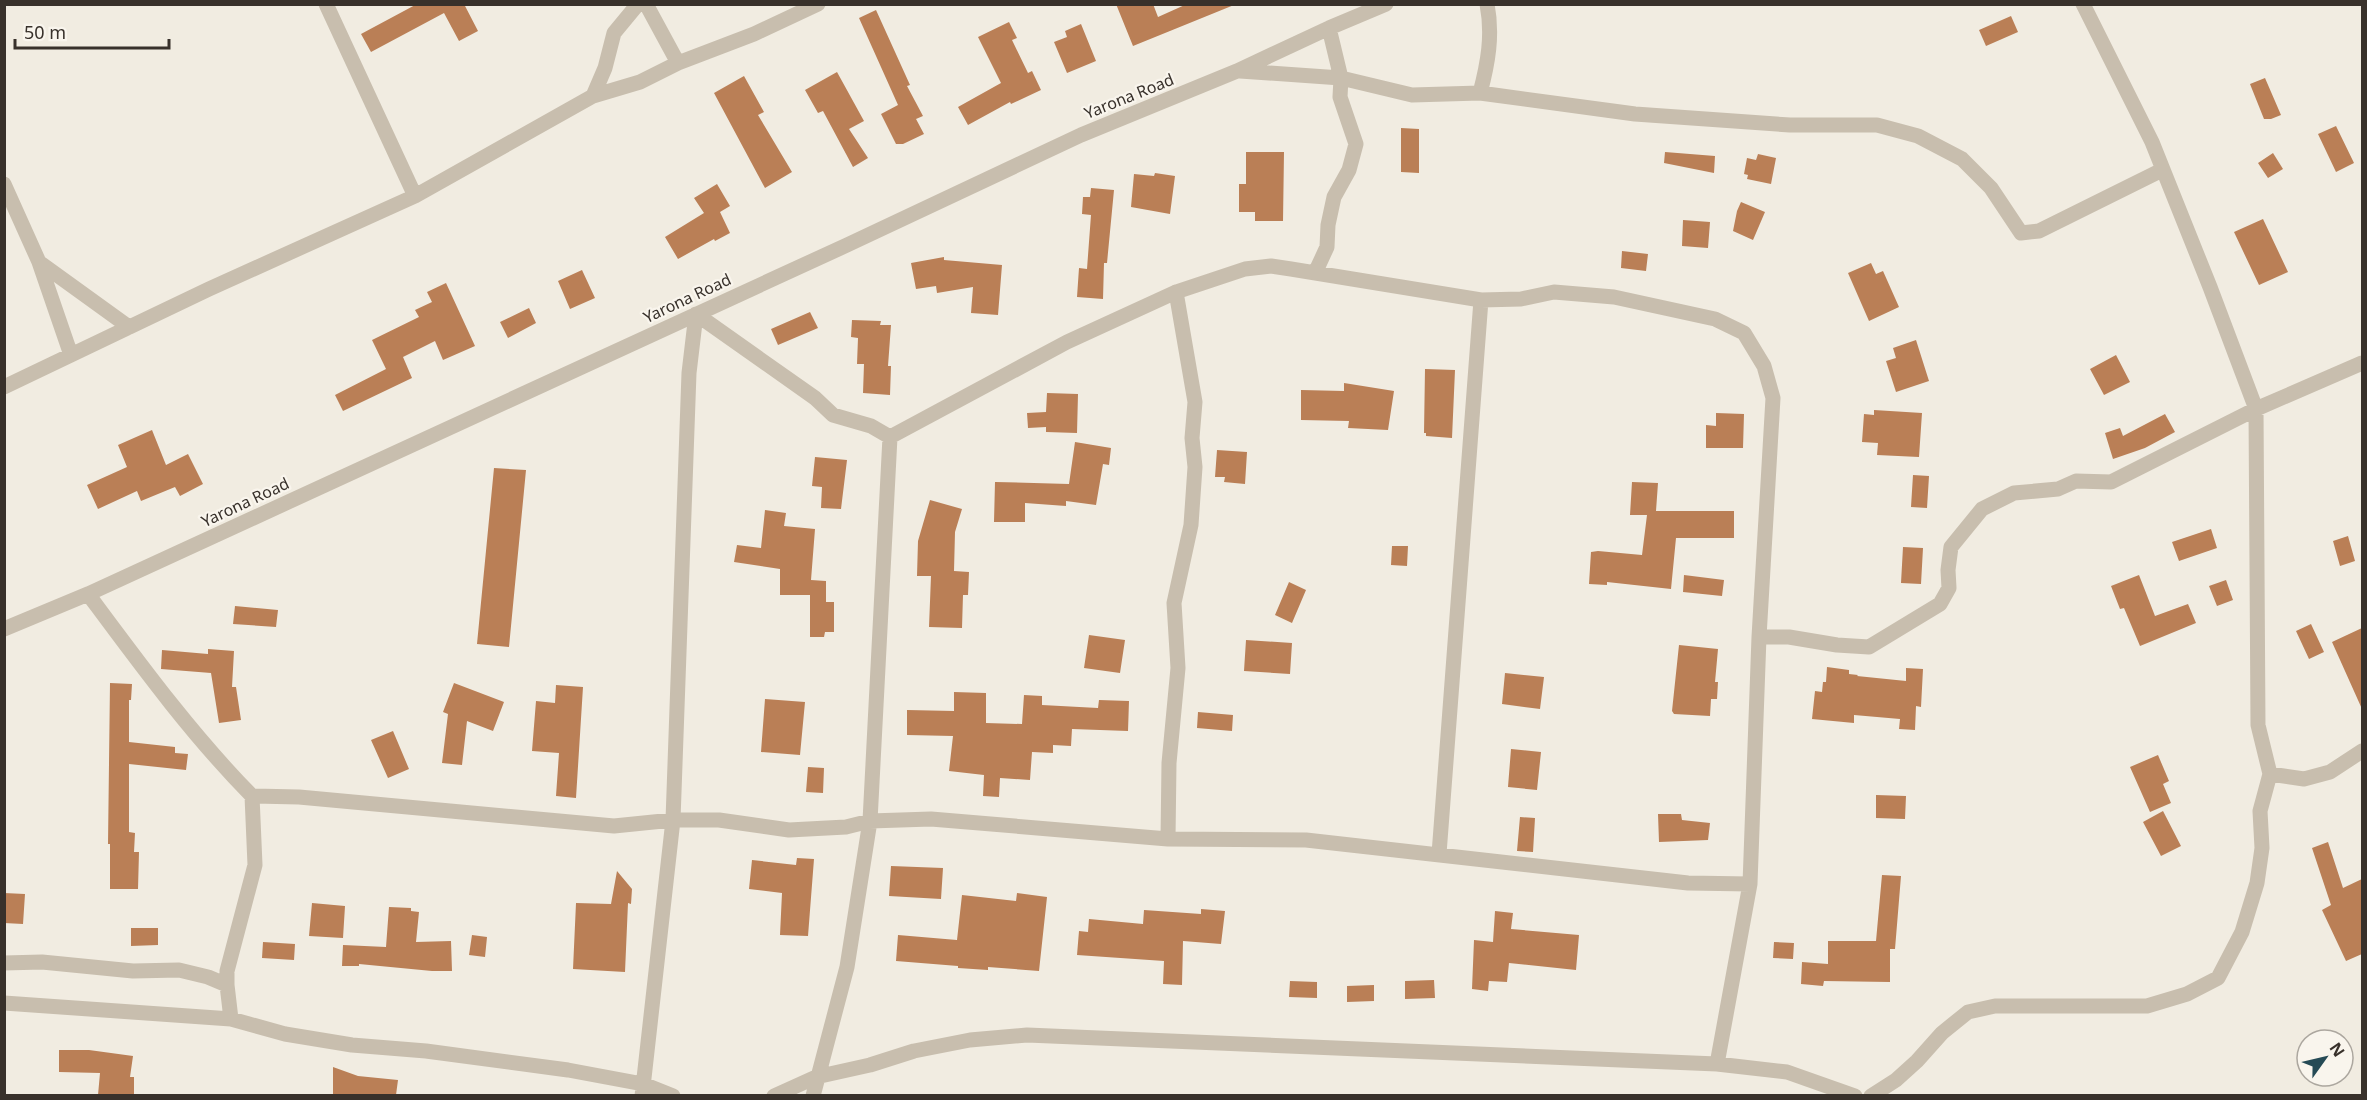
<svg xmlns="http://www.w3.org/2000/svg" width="2367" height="1100" font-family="'Noto Sans',sans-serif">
  <rect width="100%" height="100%" fill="#f1ece1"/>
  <path fill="#ba7f56" d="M 417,4 L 464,4 L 478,31 L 459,41 L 444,13 L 371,52 L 361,34 Z
    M 1116,4 L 1153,4 L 1158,17 L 1187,4 L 1234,5 L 1133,46 Z
    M 876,10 L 910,85 L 907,86 L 923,116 L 916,119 L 924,134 L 903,144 L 896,144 L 881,114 L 898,105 L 859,18 Z
    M 2011,16 L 2018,32 L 1986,46 L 1979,30 Z
    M 1009,22 L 1017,38 L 1012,40 L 1028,73 L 1032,71 L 1041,90 L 1011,104 L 1010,102 L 968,125 L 958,107 L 1001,83 L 978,37 Z
    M 1081,24 L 1096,61 L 1067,73 L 1054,42 L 1067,37 L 1065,31 Z
    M 837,72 L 864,121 L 849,129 L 868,158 L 853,167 L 823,111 L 818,113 L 805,90 Z
    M 744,76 L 764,112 L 758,115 L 792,172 L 765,188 L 714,93 Z
    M 2265,78 L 2281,115 L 2271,119 L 2264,119 L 2250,84 Z
    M 2336,126 L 2354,163 L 2336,172 L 2318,134 Z
    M 1401,128 L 1419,129 L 1419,173 L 1401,172 Z
    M 1246,152 L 1284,152 L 1283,221 L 1255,221 L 1255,212 L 1239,212 L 1239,184 L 1246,184 Z
    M 1665,152 L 1715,156 L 1714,173 L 1664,163 Z
    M 2273,153 L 2283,169 L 2268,178 L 2258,163 Z
    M 1758,154 L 1776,158 L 1771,184 L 1747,179 L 1748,175 L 1744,174 L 1747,158 L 1756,160 Z
    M 1155,173 L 1175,176 L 1170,214 L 1131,207 L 1134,174 L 1154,176 Z
    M 717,184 L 730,206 L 720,212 L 730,233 L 715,241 L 714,239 L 678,259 L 665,237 L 704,213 L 694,198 Z
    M 1091,188 L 1114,190 L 1107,263 L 1104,263 L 1103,299 L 1077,297 L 1079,268 L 1087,269 L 1091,215 L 1082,214 L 1083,197 L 1090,197 Z
    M 1741,202 L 1765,212 L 1753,240 L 1733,231 L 1737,211 Z
    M 2263,219 L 2288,272 L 2259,285 L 2234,232 Z
    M 1683,220 L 1710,222 L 1708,248 L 1682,246 Z
    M 1622,251 L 1648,254 L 1646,271 L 1621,268 Z
    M 944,257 L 944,260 L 1002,265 L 998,315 L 971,313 L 973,287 L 937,293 L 936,286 L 916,289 L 911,263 Z
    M 1871,263 L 1876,274 L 1883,271 L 1899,307 L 1869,321 L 1848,273 Z
    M 582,270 L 595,298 L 570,309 L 558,281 Z
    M 446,283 L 475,346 L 443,360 L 435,341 L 403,357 L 412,378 L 343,411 L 335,395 L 386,369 L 372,340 L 419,317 L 415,310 L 432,302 L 427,292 Z
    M 529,308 L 536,323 L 508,338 L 500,322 Z
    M 810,312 L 818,328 L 778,345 L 771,329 Z
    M 852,320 L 881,321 L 880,325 L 891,325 L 888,366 L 891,366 L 890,395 L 863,393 L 864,364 L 857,364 L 858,338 L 851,337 Z
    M 1916,340 L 1929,381 L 1896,392 L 1886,361 L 1896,358 L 1893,348 Z
    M 2116,355 L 2130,382 L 2104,395 L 2090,369 Z
    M 1425,369 L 1455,370 L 1452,438 L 1426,436 L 1426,433 L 1424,433 Z
    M 1344,383 L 1394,391 L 1388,430 L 1348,428 L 1349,421 L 1301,420 L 1301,390 L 1344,391 Z
    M 1047,393 L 1078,394 L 1077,433 L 1046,432 L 1046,427 L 1028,428 L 1027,413 L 1046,412 Z
    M 1874,410 L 1922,413 L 1919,457 L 1877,455 L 1878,443 L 1862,442 L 1864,414 L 1874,415 Z
    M 1716,413 L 1744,414 L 1743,448 L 1706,448 L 1706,425 L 1716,426 Z
    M 2165,414 L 2175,432 L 2145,448 L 2113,459 L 2105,433 L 2120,428 L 2123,436 Z
    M 152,430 L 166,465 L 188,454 L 203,484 L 180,496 L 175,487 L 141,501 L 137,491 L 98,509 L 87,485 L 127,467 L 118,445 Z
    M 1075,442 L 1111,448 L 1109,465 L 1103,464 L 1096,505 L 1066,501 L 1066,506 L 1025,503 L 1025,522 L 994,522 L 995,482 L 1069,484 Z
    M 1217,450 L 1247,452 L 1245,484 L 1224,482 L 1225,477 L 1215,477 Z
    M 815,457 L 847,460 L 841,509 L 821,508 L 822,487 L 812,486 Z
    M 494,468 L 526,470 L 509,647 L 477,644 Z
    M 1913,475 L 1929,476 L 1927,508 L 1911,507 Z
    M 1632,482 L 1658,483 L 1656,511 L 1734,511 L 1734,538 L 1676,538 L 1671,589 L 1607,582 L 1607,585 L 1589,584 L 1591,552 L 1598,551 L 1642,555 L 1647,515 L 1630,515 Z
    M 930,500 L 962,509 L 955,532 L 954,571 L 969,572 L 968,595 L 963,595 L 962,628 L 929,627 L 931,576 L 917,576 L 918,541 Z
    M 765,510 L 786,513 L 784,526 L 815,529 L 811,580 L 826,581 L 826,602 L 834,602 L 834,632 L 825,632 L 824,637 L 810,637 L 810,591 L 810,595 L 780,595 L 780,569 L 734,562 L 737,545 L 761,548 Z
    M 2211,529 L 2217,548 L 2179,561 L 2172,542 Z
    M 2348,536 L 2355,561 L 2340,566 L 2333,541 Z
    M 1392,546 L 1408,546 L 1407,566 L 1391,565 Z
    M 1903,547 L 1923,548 L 1921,584 L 1901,583 Z
    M 1684,575 L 1724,580 L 1722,596 L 1683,592 Z
    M 2139,575 L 2155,616 L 2188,604 L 2196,623 L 2140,646 L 2124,608 L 2120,609 L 2111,586 Z
    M 2226,580 L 2233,600 L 2217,606 L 2209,586 Z
    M 1289,582 L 1306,590 L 1292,623 L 1275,615 Z
    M 235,606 L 278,610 L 276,627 L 233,624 Z
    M 2311,624 L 2324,652 L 2309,659 L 2296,631 Z
    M 2362,628 L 2362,709 L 2332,642 Z
    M 1089,635 L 1125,640 L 1120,673 L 1084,668 Z
    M 1246,640 L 1292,643 L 1290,674 L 1244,671 Z
    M 1679,645 L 1718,649 L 1715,682 L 1718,682 L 1717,699 L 1711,699 L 1710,716 L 1674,714 L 1672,711 Z
    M 208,649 L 234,651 L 232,687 L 236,687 L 241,720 L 219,723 L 211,673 L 161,669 L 162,650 L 208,654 Z
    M 1827,667 L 1849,670 L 1849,674 L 1858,675 L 1857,676 L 1906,681 L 1906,668 L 1923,669 L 1921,707 L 1916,706 L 1915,730 L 1899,729 L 1900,719 L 1854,715 L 1854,723 L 1812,719 L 1815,691 L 1822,692 L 1823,682 L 1826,682 Z
    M 1505,673 L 1544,677 L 1540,709 L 1502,704 Z
    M 110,683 L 132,684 L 131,700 L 129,700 L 129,742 L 175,747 L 175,753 L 188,754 L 186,770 L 129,764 L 129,832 L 135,833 L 134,852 L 139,852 L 138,889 L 110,889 L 110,844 L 108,844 Z
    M 454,683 L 504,702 L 493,731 L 467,721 L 462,765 L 442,763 L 448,714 L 443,712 Z
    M 556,685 L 583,687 L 576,798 L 556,796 L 559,753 L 532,751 L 536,701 L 555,703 Z
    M 954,692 L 986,693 L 986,723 L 1022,724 L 1024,695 L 1042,696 L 1042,705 L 1098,708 L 1099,700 L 1129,701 L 1128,731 L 1072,729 L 1071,746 L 1053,745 L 1053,753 L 1032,752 L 1030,780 L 1000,778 L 999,797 L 983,796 L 984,775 L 949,771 L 953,736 L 907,735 L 907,710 L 954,711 Z
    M 765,699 L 805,702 L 800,755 L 761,752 Z
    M 1198,712 L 1233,715 L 1232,731 L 1197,728 Z
    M 393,731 L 409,769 L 388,778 L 371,740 Z
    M 1511,749 L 1541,752 L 1537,790 L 1508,787 Z
    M 2158,755 L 2169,781 L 2163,784 L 2171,803 L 2150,812 L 2130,767 Z
    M 808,767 L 824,768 L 823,793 L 806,792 Z
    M 1876,795 L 1906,796 L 1905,819 L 1876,818 Z
    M 2163,811 L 2181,846 L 2161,856 L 2143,822 Z
    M 1658,814 L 1681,814 L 1682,820 L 1710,823 L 1708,840 L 1659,842 Z
    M 1520,817 L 1535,818 L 1533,852 L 1517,851 Z
    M 2328,842 L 2343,888 L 2362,879 L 2362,954 L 2346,961 L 2322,910 L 2331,905 L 2312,848 Z
    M 797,858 L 814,859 L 808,936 L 780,935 L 782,893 L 749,889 L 752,860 L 796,865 Z
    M 891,866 L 943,868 L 941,899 L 889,896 Z
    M 617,871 L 632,889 L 631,904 L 628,903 L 625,972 L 573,969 L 576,903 L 611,904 Z
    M 1882,875 L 1901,876 L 1895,949 L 1890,949 L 1890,982 L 1824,981 L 1823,986 L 1801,984 L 1802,962 L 1828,964 L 1828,941 L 1876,941 Z
    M 4,893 L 25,894 L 23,924 L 4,923 Z
    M 1017,893 L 1047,897 L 1039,971 L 988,967 L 988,970 L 958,968 L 958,966 L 896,961 L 898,935 L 957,940 L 962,895 L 1016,901 Z
    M 312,903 L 345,906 L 343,938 L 309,936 Z
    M 389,907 L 411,908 L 411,911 L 419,912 L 416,942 L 451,941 L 452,971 L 432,971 L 359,964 L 359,966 L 342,966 L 343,945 L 386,947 Z
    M 1201,909 L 1225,911 L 1221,944 L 1183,941 L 1182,985 L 1163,984 L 1164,961 L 1077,955 L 1079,931 L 1088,932 L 1089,919 L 1143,924 L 1144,910 L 1201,914 Z
    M 1495,911 L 1513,913 L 1511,929 L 1579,935 L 1576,970 L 1509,963 L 1507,982 L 1489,981 L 1488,991 L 1472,989 L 1474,940 L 1493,942 Z
    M 131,928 L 158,928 L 158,945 L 131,946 Z
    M 472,935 L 487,937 L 485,957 L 469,955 Z
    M 263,942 L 295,944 L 294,960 L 262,958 Z
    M 1774,942 L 1794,943 L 1793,959 L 1773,958 Z
    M 1434,980 L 1435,998 L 1405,999 L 1405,981 Z
    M 1290,981 L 1317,982 L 1317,998 L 1289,997 Z
    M 1374,985 L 1374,1001 L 1347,1002 L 1347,986 Z
    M 59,1050 L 89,1050 L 133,1056 L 130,1077 L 134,1077 L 134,1095 L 98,1095 L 100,1073 L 59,1072 Z
    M 333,1067 L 358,1076 L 398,1080 L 396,1095 L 333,1095 Z"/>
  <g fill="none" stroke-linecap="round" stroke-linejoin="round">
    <path stroke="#c8beae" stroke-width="15" d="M 326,4 L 415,196
      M 646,4 L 678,63
      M 1240,71 L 1341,78 L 1412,95 L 1480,93 L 1635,114 L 1790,125 L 1877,125 L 1918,136 L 1962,159 L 1991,188 L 2021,233 L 2039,231 L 2162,170
      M 1480,93 C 1488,63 1493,35 1487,4
      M 593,96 L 605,68 L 614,33 L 638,4
      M 4,184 L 39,262 L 71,355
      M 39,262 L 129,327
      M 1315,273 L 1327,247 L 1328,225 L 1334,197 L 1349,170 L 1356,144 L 1340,97 L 1341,78 L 1329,28
      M 4,387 L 209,289 L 415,196 L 593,96 L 640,82 L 678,63 L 754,34 L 818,4
      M 890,437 L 1067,342 L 1176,292 L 1245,269 L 1271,266 L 1291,269 L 1481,300 L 1521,299 L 1554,292 L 1614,297 L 1715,319 L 1744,333 L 1764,366 L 1773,398 L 1759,637 L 1750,884 L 1717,1064
      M 88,594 C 140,664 191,734 252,796 L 255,865 L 227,971 L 227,985 L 231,1019
      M 4,629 L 88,594 L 847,245 L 1081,135 L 1237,71 L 1329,28 L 1386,4
      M 1759,637 L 1789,637 L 1837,645 L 1869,647 L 1940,604 L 1949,588 L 1948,570 L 1951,547 L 1982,509 L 2014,493 L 2058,489 L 2076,481 L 2111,482 L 2256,409 L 2362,363
      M 2270,774 L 2304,779 L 2330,772 L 2362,751
      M 252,796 L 299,797 L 614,826 L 673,820 L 719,820 L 789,830 L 846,827 L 870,821 L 931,819 L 1168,839 L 1306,840 L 1688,883 L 1750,884
      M 1168,839 L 1169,763 L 1178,668 L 1174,603 L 1191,525 L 1195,467 L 1192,438 L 1195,402 L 1176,292
      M 1439,854 L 1481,300
      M 4,963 L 42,962 L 133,971 L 179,970 L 208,977 L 227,985
      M 4,1003 L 231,1019 L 285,1034 L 352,1045 L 426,1051 L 568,1070 L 643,1084 L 673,1096
      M 642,1096 L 673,820 L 689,373 L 696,314 L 815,398 L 833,415 L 871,426 L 890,437
      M 774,1096 L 816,1077 L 870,1065 L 914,1051 L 970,1040 L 1027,1035 L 1717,1064 L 1787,1072 L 1855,1096
      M 813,1096 L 847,967 L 870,821 L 890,437
      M 1871,1096 L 1896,1080 L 1917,1061 L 1942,1033 L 1968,1012 L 1995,1006 L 2147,1006 L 2187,994 L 2218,978 L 2242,932 L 2257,883 L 2262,848 L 2260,811 L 2270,774 L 2258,725 L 2256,409 L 2210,287 L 2152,142 L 2083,4"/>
  </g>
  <g text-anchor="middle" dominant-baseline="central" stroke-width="4.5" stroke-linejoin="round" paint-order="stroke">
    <g font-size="16" fill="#38312b" stroke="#f9f5ed">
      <text transform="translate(1129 96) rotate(-22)">Yarona Road</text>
      <text transform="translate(687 298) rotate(-25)">Yarona Road</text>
      <text transform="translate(245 502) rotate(-25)">Yarona Road</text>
    </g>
  </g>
  <rect width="2367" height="1100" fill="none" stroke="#38312b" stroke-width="12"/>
  <g transform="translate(2325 1058) rotate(56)"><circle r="28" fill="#f9f5ed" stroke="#aca79f" stroke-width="1.5"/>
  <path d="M0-4.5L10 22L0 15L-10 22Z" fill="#254a55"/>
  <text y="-9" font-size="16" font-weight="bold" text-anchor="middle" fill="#38312b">N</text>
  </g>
  <path d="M15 39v9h154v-9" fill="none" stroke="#38312b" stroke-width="3"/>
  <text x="24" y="39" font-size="18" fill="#38312b" stroke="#f9f5ed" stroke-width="4.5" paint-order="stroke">50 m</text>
</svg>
